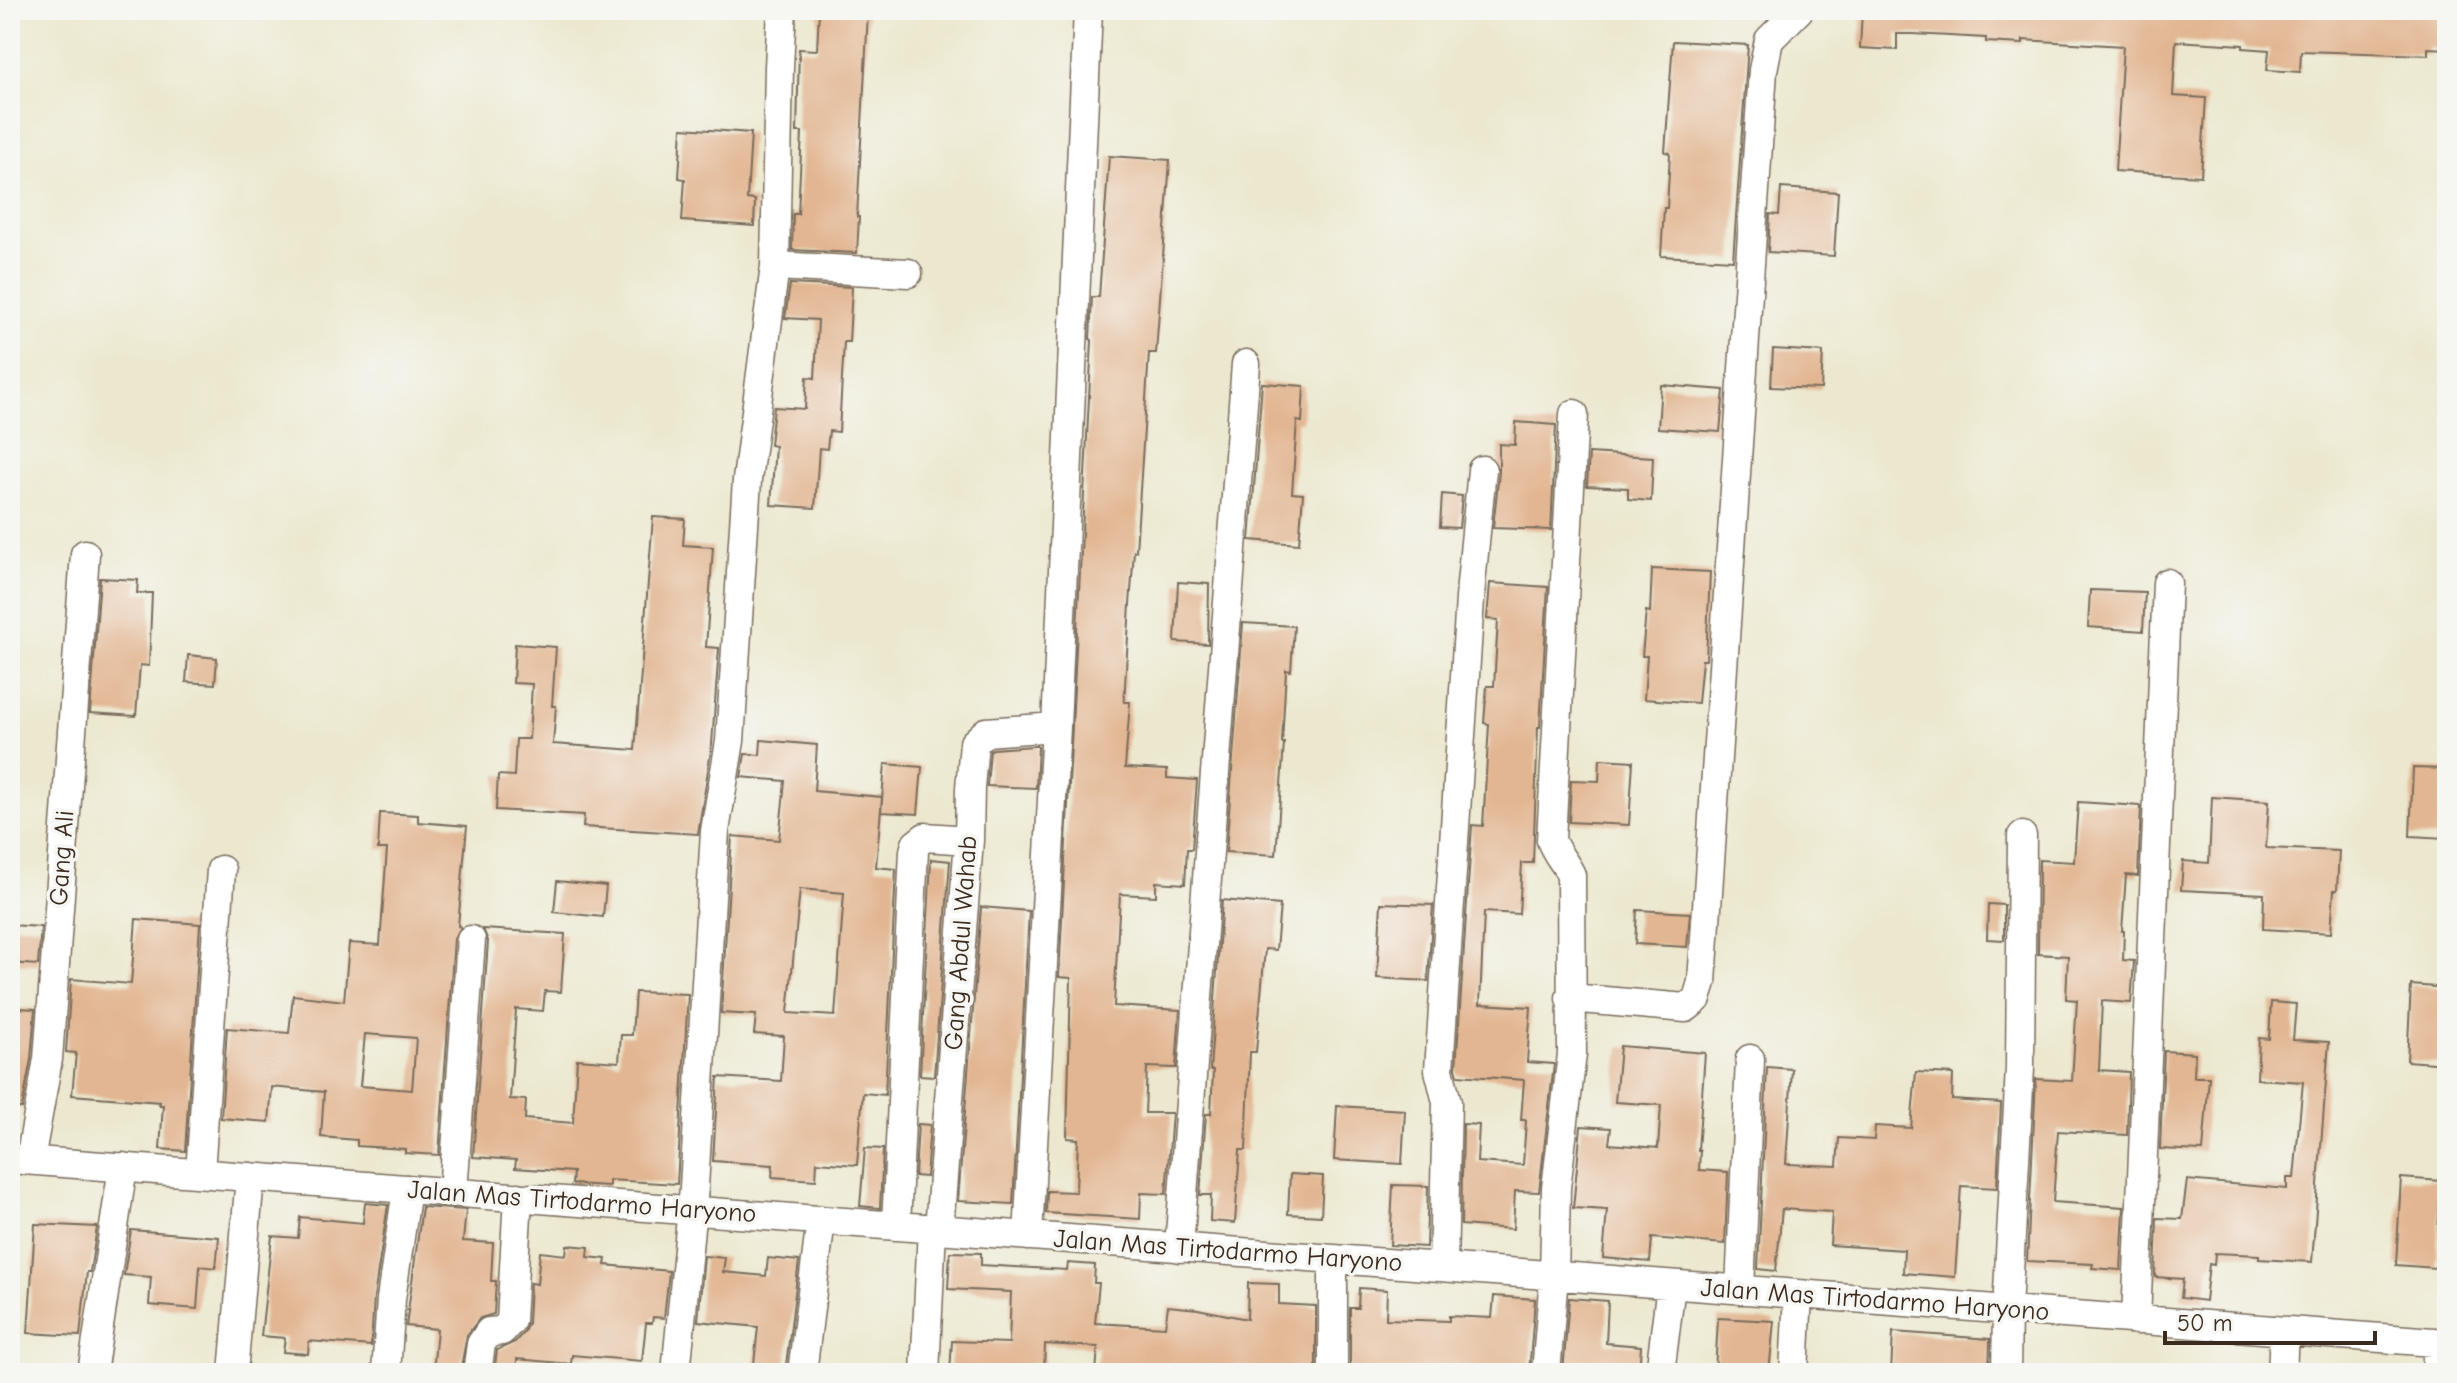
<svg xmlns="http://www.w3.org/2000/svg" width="2457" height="1383" font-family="'Comic Neue',sans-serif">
  <rect width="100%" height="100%" fill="#f6f6f2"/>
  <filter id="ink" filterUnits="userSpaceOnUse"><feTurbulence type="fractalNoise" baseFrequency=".0125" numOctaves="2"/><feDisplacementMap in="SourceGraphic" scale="16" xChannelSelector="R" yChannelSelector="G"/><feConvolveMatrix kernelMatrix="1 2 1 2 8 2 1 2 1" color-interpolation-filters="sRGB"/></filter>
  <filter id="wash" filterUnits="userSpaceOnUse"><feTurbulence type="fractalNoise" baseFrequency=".006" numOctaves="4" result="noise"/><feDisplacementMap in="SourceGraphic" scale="32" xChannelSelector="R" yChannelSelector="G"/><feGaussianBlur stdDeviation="1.8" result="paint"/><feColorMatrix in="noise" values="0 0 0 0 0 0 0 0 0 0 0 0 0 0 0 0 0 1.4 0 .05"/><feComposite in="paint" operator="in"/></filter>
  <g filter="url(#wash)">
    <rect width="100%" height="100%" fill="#ece8cf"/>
    <g id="blocks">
      <path fill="#e2b692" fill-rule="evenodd" d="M 1862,10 L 2447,10 L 2447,49 L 2428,48 L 2428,55 L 2301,51 L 2300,72 L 2267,70 L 2269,50 L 2243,48 L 2243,45 L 2176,41 L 2173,96 L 2206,98 L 2201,176 L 2115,171 L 2123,46 L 2023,40 L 2023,44 L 1986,42 L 1986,38 L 1913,34 L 1897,34 L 1897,50 L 1860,48 Z
        M 819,11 L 868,13 L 857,217 L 859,217 L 857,253 L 792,250 L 793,214 L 798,214 L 802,132 L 797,132 L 799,49 L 817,50 Z
        M 1673,41 L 1748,45 L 1733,260 L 1661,256 L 1664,208 L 1667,208 L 1670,153 L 1665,152 Z
        M 682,128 L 751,133 L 747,199 L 755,200 L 754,226 L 682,221 L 685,179 L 679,178 Z
        M 1109,156 L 1170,160 L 1156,353 L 1149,353 L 1136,551 L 1134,551 L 1130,604 L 1124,702 L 1130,702 L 1125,768 L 1167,770 L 1167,778 L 1197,780 L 1192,849 L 1187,849 L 1185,884 L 1156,882 L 1156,896 L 1120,894 L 1114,1006 L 1180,1010 L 1176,1068 L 1147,1067 L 1145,1113 L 1172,1113 L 1166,1194 L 1141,1193 L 1140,1219 L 1046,1213 L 1047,1191 L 1076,1192 L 1078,1139 L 1067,1138 L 1071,978 L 1059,977 L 1092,340 L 1090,339 L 1092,297 L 1099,297 Z
        M 1781,188 L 1838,192 L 1834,256 L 1768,252 L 1770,214 L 1779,215 Z
        M 790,284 L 852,287 L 849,342 L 844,342 L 839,432 L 829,431 L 827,449 L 819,448 L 815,508 L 771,505 L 775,446 L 770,445 L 774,407 L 805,409 L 807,377 L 815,378 L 818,320 L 785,318 Z
        M 1773,349 L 1823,352 L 1821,389 L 1771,387 Z
        M 1262,383 L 1304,386 L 1302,422 L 1297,421 L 1292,493 L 1303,494 L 1299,544 L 1250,540 Z
        M 1661,385 L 1724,390 L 1720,432 L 1658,428 Z
        M 1516,422 L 1556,425 L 1551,530 L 1493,528 L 1499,472 L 1499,444 L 1515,445 Z
        M 1589,453 L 1653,457 L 1651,501 L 1628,499 L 1628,488 L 1587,486 Z
        M 1442,494 L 1462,496 L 1459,528 L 1440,527 Z
        M 653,517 L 685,519 L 683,545 L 713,547 L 706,647 L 719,648 L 712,744 L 698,834 L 583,827 L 584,815 L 496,810 L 498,775 L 514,776 L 516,739 L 529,739 L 532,684 L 513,683 L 515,644 L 556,647 L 552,706 L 556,706 L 553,744 L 635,750 Z
        M 1652,569 L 1710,572 L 1706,660 L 1702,660 L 1698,703 L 1644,699 L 1647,656 L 1642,656 L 1646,611 L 1650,612 Z
        M 100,578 L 138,580 L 137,593 L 152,593 L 149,666 L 140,665 L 136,716 L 90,713 Z
        M 1178,582 L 1209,584 L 1208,644 L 1175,642 Z
        M 1490,583 L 1548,587 L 1540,727 L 1538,727 L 1533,863 L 1522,863 L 1519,914 L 1484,912 L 1480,1004 L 1531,1007 L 1527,1062 L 1554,1064 L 1539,1192 L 1515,1191 L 1513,1229 L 1461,1225 L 1463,1124 L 1479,1125 L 1477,1162 L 1523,1165 L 1526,1120 L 1521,1120 L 1524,1080 L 1458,1075 L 1456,1068 L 1472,825 L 1483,826 L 1489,724 L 1484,723 L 1487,686 L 1494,686 L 1498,620 L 1487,619 Z
        M 2090,590 L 2145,592 L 2143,631 L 2088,627 Z
        M 1243,623 L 1294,626 L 1291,671 L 1286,670 L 1282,743 L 1284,743 L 1276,855 L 1226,852 Z
        M 188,655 L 217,658 L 215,684 L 186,682 Z
        M 761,740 L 817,745 L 814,791 L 882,797 L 876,867 L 896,869 L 885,1095 L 863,1093 L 857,1165 L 817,1162 L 816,1180 L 772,1177 L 773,1165 L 713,1161 L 718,1077 L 781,1081 L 784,1036 L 754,1034 L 756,1015 L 721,1013 L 732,836 L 779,840 L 785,781 L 741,777 L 745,754 L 760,755 ZM 800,889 L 844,893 L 835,1016 L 788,1013 Z
        M 1034,746 L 1038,746 L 1036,788 L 987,786 L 990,751 L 993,749 Z
        M 1600,759 L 1633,761 L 1629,825 L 1569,822 L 1571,780 L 1599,781 Z
        M 885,764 L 922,767 L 918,814 L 881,812 Z
        M 2413,768 L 2447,769 L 2447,838 L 2410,836 Z
        M 2212,797 L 2269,801 L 2266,848 L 2339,851 L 2337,890 L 2334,890 L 2331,933 L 2263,929 L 2264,894 L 2181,890 L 2183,861 L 2209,863 Z
        M 2078,802 L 2141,806 L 2138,876 L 2126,875 L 2122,931 L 2124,931 L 2123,960 L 2134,961 L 2131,1003 L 2102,1001 L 2099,1070 L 2129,1072 L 2127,1135 L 2058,1131 L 2053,1202 L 2124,1207 L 2121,1270 L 2092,1268 L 2093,1264 L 2027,1261 L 2036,1079 L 2072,1081 L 2077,1000 L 2066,999 L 2068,956 L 2038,954 L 2039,860 L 2074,862 Z
        M 380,813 L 418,815 L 418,822 L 467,826 L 458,926 L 461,927 L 454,939 L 439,1155 L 405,1153 L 405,1149 L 357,1146 L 357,1140 L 321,1137 L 324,1092 L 272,1087 L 269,1122 L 221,1118 L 227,1028 L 289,1033 L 293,995 L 344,1001 L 349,943 L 380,945 L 387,849 L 378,849 ZM 365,1034 L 416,1038 L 412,1090 L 360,1086 Z
        M 931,859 L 950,861 L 934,1076 L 920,1075 Z
        M 557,881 L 606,886 L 603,917 L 554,912 Z
        M 1222,900 L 1280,905 L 1276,950 L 1265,949 L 1256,1052 L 1250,1052 L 1246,1150 L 1240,1150 L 1235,1223 L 1210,1221 L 1211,1195 L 1200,1195 L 1206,1114 L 1211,1114 L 1213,1070 L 1210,1070 Z
        M 1381,903 L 1433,905 L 1428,981 L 1377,978 Z
        M 1988,904 L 2004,905 L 2004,940 L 1987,939 Z
        M 981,907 L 1029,911 L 1013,1204 L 958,1201 Z
        M 1637,910 L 1690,913 L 1687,947 L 1635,944 Z
        M 136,919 L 200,924 L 185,1151 L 160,1149 L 163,1105 L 159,1105 L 160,1102 L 72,1095 L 76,1053 L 66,1052 L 71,979 L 131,984 Z
        M 10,925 L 41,927 L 38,965 L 10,963 Z
        M 483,929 L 565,934 L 561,992 L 545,991 L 543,1011 L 516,1009 L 510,1099 L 526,1100 L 525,1119 L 573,1123 L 577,1059 L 619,1062 L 621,1035 L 632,1035 L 635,992 L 688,994 L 677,1184 L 609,1180 L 609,1186 L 572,1184 L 573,1172 L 515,1168 L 516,1160 L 473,1157 L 488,941 Z
        M 2411,985 L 2447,988 L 2447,1064 L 2407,1061 Z
        M 2271,1002 L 2296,1004 L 2293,1040 L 2329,1042 L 2312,1262 L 2259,1259 L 2259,1255 L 2215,1253 L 2214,1265 L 2209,1264 L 2205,1301 L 2181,1298 L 2183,1279 L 2155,1277 L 2157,1218 L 2182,1219 L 2187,1180 L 2287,1189 L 2287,1178 L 2294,1178 L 2303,1082 L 2257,1079 L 2259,1038 L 2269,1039 Z
        M 19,1008 L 35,1009 L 31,1059 L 22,1108 L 10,1108 L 10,1021 L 18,1022 Z
        M 1620,1046 L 1705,1053 L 1698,1150 L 1700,1150 L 1699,1170 L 1728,1172 L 1725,1244 L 1652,1238 L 1650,1262 L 1603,1258 L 1607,1210 L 1573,1208 L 1581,1126 L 1611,1128 L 1609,1144 L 1658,1148 L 1661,1105 L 1615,1102 Z
        M 2164,1051 L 2195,1053 L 2194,1077 L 2209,1077 L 2203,1151 L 2160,1149 Z
        M 1767,1067 L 1792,1069 L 1786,1164 L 1837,1166 L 1839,1138 L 1874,1140 L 1875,1126 L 1911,1128 L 1916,1072 L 1953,1074 L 1952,1100 L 2001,1103 L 1997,1188 L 1961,1186 L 1955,1277 L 1903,1273 L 1904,1250 L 1830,1245 L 1832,1212 L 1782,1209 L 1776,1271 L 1758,1269 Z
        M 1337,1106 L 1405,1110 L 1402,1164 L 1334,1160 Z
        M 918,1124 L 930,1125 L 926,1177 L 915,1176 Z
        M 865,1148 L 883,1149 L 880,1208 L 860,1206 Z
        M 1290,1174 L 1323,1176 L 1321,1216 L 1288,1214 Z
        M 2401,1178 L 2441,1181 L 2436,1268 L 2396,1265 Z
        M 1393,1185 L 1428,1186 L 1426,1247 L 1390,1245 Z
        M 365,1203 L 388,1205 L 374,1297 L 371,1346 L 309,1341 L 308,1354 L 283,1352 L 285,1338 L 261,1336 L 272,1236 L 298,1238 L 300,1217 L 363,1223 Z
        M 422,1207 L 466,1210 L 463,1241 L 493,1243 L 491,1281 L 496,1281 L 494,1314 L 480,1318 L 467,1335 L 460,1373 L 433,1373 L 437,1329 L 406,1326 Z
        M 35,1224 L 97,1227 L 90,1272 L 87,1272 L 80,1336 L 28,1333 Z
        M 131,1230 L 219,1237 L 216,1268 L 200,1266 L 197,1309 L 149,1305 L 151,1277 L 124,1275 Z
        M 567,1245 L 589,1247 L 588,1257 L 606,1259 L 605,1265 L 669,1271 L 664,1318 L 653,1317 L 652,1323 L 646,1323 L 642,1361 L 572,1355 L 571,1364 L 517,1359 L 516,1373 L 494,1373 L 497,1350 L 515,1342 L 524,1332 L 528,1323 L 530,1283 L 537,1284 L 540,1252 L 566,1255 Z
        M 950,1252 L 981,1253 L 981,1265 L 1067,1270 L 1068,1263 L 1095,1265 L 1094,1283 L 1099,1283 L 1095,1323 L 1165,1327 L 1168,1306 L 1198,1309 L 1247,1319 L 1248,1283 L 1279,1284 L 1279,1304 L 1316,1306 L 1316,1373 L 1096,1373 L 1098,1347 L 1045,1344 L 1044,1373 L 950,1373 L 952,1341 L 1009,1343 L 1011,1292 L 948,1289 Z
        M 704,1256 L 725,1258 L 723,1272 L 766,1276 L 768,1258 L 799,1261 L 785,1373 L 753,1373 L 758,1327 L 698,1321 Z
        M 1359,1288 L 1387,1290 L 1386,1319 L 1449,1321 L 1449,1316 L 1492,1318 L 1494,1296 L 1535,1299 L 1529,1373 L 1350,1373 L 1350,1308 L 1358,1308 Z
        M 1569,1298 L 1608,1301 L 1606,1343 L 1641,1346 L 1639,1373 L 1563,1373 Z
        M 1718,1318 L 1774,1321 L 1769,1373 L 1715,1373 Z
        M 1893,1332 L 1990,1339 L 1989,1373 L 1891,1373 Z"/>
    </g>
  </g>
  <g filter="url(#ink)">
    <use href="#blocks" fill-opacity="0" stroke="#796c5c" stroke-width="2"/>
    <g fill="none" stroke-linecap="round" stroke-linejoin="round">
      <defs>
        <path id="minor" d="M 775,266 L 908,273
          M 1570,998 L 1686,1008 L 1697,999 L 1702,982 L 1763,70 L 1769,40 L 1799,10
          M 10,1159 L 2447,1343
          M 30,1160 L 48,1059 L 85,554
          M 200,1173 L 221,870
          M 453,1192 L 471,940
          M 896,1226 L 914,851 L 916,844 L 925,837 L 969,840
          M 939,1229 L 969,840 L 970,788 L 974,743 L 986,732 L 1056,727
          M 1028,1236 L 1056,727 L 1088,10
          M 1179,1248 L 1246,364
          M 1443,1267 L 1447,1102 L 1439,1070 L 1471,584 L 1482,470
          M 1740,1290 L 1750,1059
          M 2136,1320 L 2167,583
          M 92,1373 L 123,1167
          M 233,1373 L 250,1177
          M 386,1373 L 391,1299 L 407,1189
          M 477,1373 L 481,1344 L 489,1332 L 502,1331 L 511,1321 L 518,1197
          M 676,1373 L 694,1187 L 715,831 L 730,741 L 747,480 L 775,266 L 779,67 L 782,10
          M 802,1373 L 821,1220
          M 925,1373 L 932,1229
          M 1333,1373 L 1333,1259
          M 1546,1373 L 1554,1276 L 1556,1188 L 1572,1054 L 1571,875 C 1565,862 1556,854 1551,840 L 1574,414
          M 1660,1373 L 1671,1285
          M 1794,1373 L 1798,1294
          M 2006,1373 L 2007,1310 L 2020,1068 L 2022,836
          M 2282,1373 L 2284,1331
          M 2436,1373 L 2438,1343"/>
      </defs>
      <use href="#minor" stroke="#796c5c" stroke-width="31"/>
      <use href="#minor" stroke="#fff" stroke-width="28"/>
    </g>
  </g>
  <g text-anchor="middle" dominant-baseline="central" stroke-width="7" stroke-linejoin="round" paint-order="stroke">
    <g font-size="26" fill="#3b2a1e" stroke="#f6f6f2">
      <text transform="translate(62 858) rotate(-86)">Gang Ali</text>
      <text transform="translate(961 943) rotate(-86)">Gang Abdul Wahab</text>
      <text transform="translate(582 1202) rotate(4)">Jalan Mas Tirtodarmo Haryono</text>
      <text transform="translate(1228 1251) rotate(4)">Jalan Mas Tirtodarmo Haryono</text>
      <text transform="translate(1875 1300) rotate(4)">Jalan Mas Tirtodarmo Haryono</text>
    </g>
  </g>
  <rect width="2457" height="1383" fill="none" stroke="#f6f6f2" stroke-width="40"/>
  <path d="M2165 1331v12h210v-12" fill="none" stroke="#3b2a1e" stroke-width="4"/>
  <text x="2177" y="1331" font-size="24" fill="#3b2a1e" stroke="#f6f6f2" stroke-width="6" paint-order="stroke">50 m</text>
</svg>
